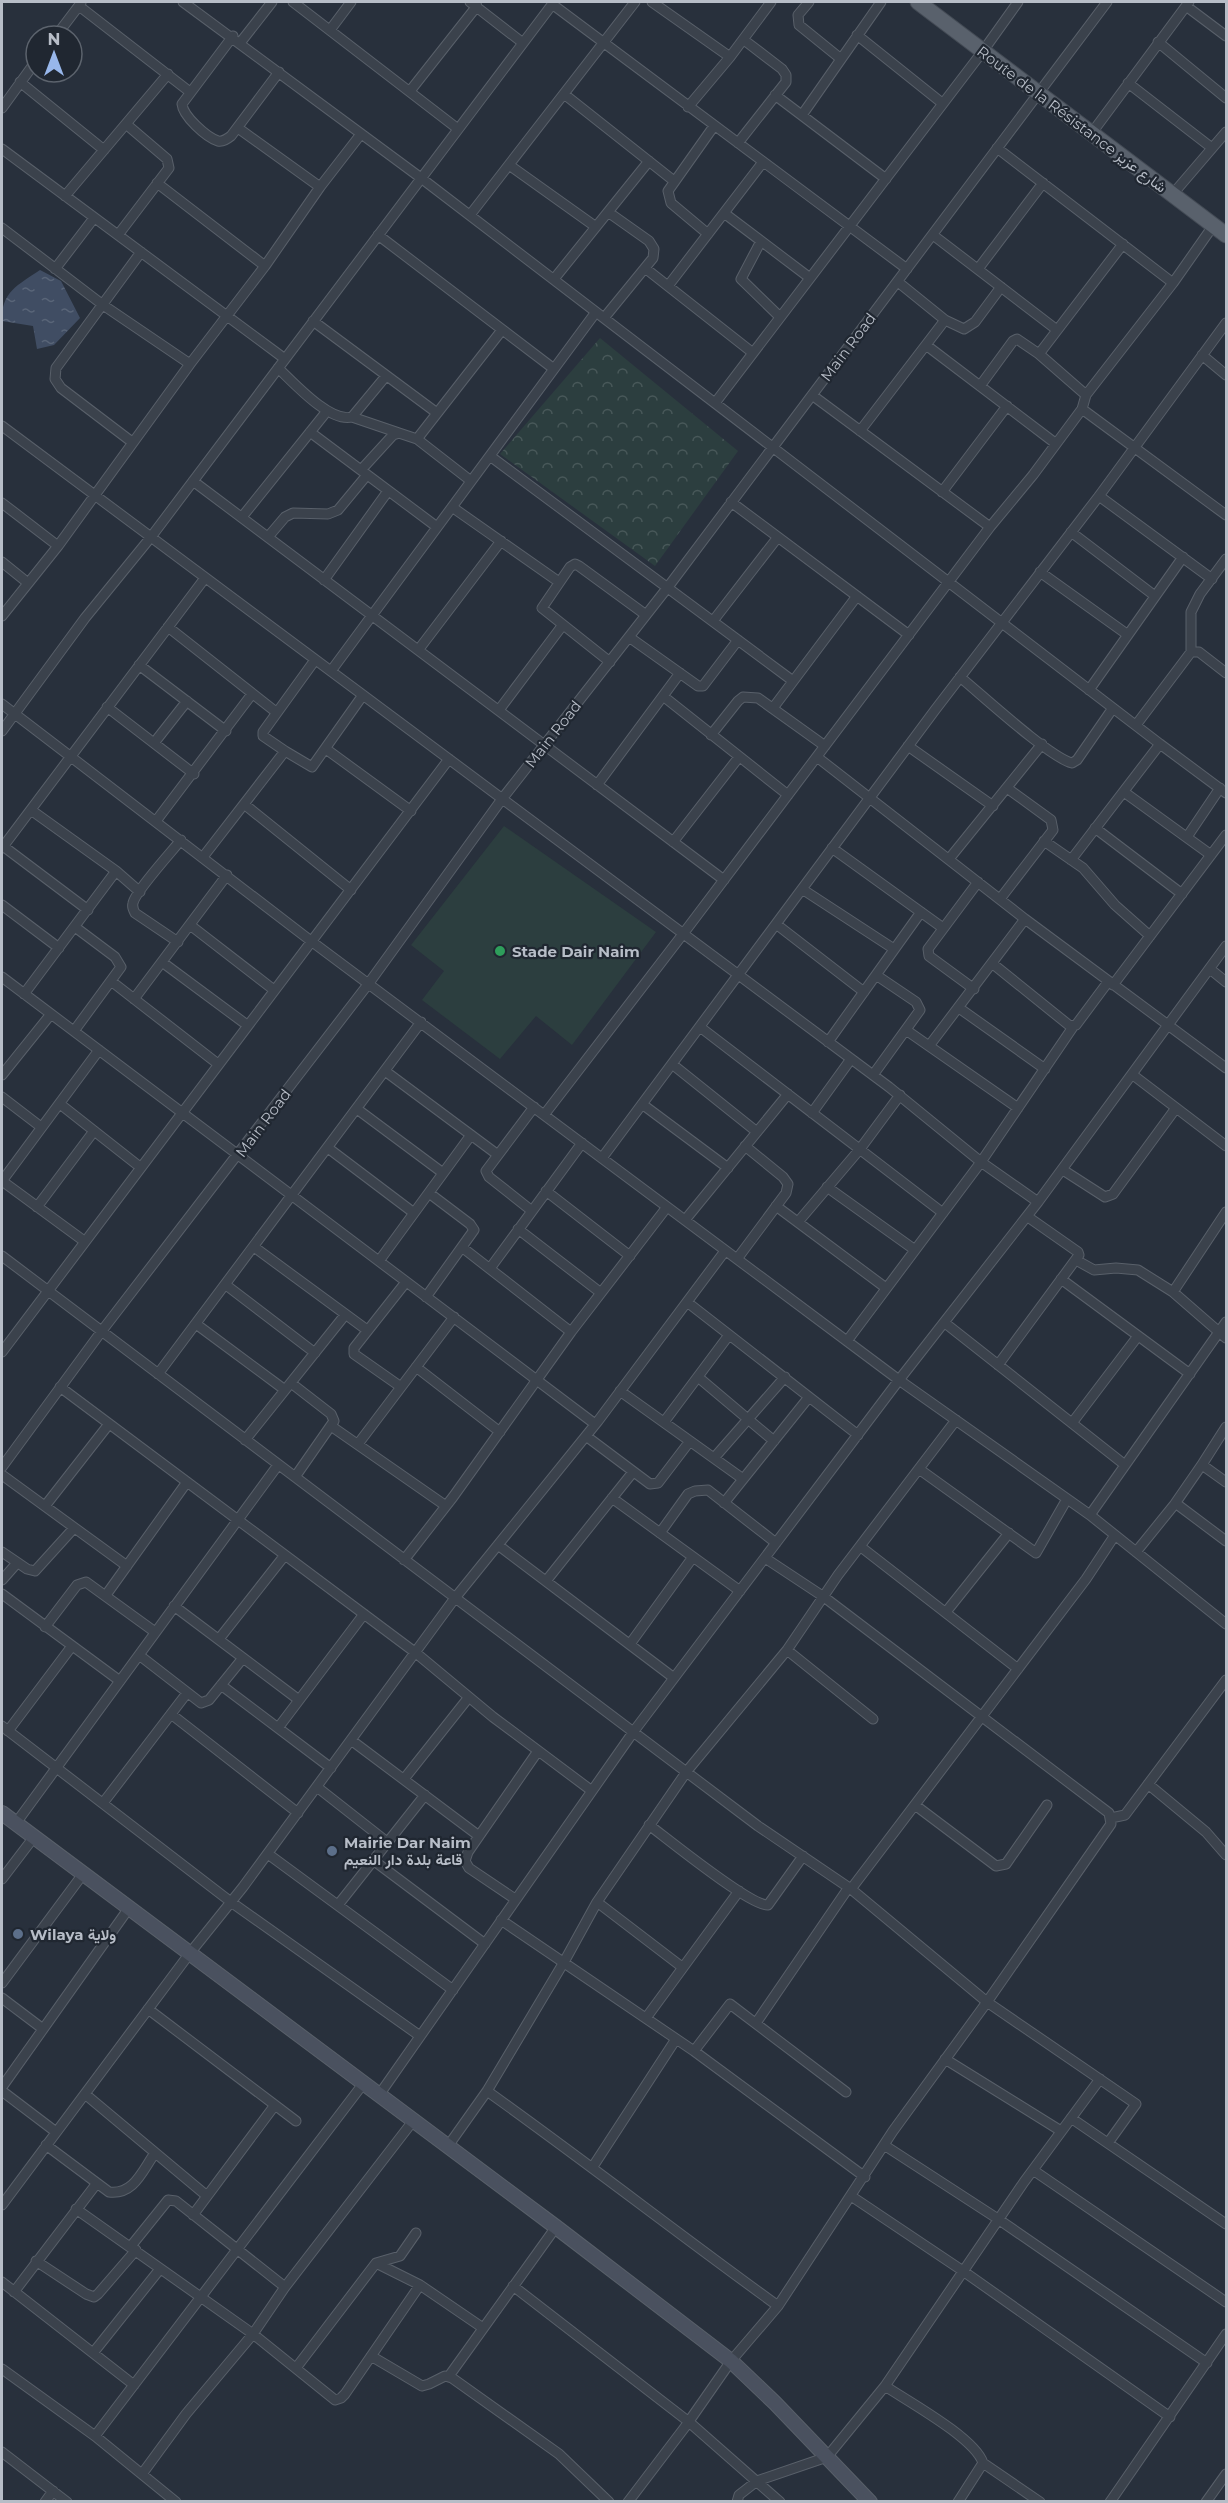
<svg xmlns="http://www.w3.org/2000/svg" width="1228" height="2503" font-family="Montserrat,Vazirmatn,sans-serif">
  <defs>
    <pattern id="park-crowns" width="20" height="18" patternUnits="userSpaceOnUse" patternTransform="scale(1.5)"><rect width="20" height="18" fill="#2c3e3f"/><path d="M2 6a3 3 0 1 1 6 0M12 15a3 3 0 1 1 6 0" fill="none" stroke="#485859"/></pattern>
    <pattern id="water-ripples" width="26" height="14" patternUnits="userSpaceOnUse" patternTransform="scale(1.5)"><rect width="26" height="14" fill="#404d63"/><path d="M2 4q2-2 4 0t4 0M15 11q2-2 4 0t4 0" fill="none" stroke="#596578"/></pattern>
  </defs>
  <rect width="100%" height="100%" fill="#28303c"/>
  <path fill="#2c3e3f" d="M 504,826 L 656,932 L 572,1045 L 536,1016 L 500,1059 L 422,1000 L 444,971 L 411,945 Z"/>
  <path fill="url(#park-crowns)" d="M 600,338 L 738,451 L 655,566 L 500,454 Z"/>
  <path fill="url(#water-ripples)" d="M 40,270 L 61,281 L 80,318 L 54,345 L 37,349 L 33,326 L 2,321 C 1,292 18,285 40,270 Z"/>
  <g fill="none" stroke-linecap="round" stroke-linejoin="round">
    <defs>
      <path id="street" d="M 183,2 L 421,178 L 1160,744
        M 293,2 L 458,129
        M 470,2 L 523,43
        M 652,2 L 730,57
        M 809,2 L 798,15 L 799,25 L 841,59
        M 552,4 L 907,269
        M 79,6 L 190,92
        M 1186,6 L 1226,36
        M 330,30 L 351,2
        M 857,35 L 942,103
        M 56,36 L 81,3
        M 233,36 L 182,104 C 183,116 206,137 218,141 C 223,142 227,139 231,136 L 279,72
        M 1158,42 L 1226,98
        M 240,43 L 272,2
        M 20,82 L 104,150
        M 1128,83 L 1212,148
        M 410,91 L 477,6
        M 564,94 L 674,181
        M 775,95 L 886,179
        M 688,107 L 730,57 L 771,2
        M 2,108 L 36,61
        M 802,115 L 881,2
        M 238,128 L 320,187
        M 1091,134 L 1189,2
        M 738,143 L 786,82 L 786,75 L 782,69 L 744,40
        M 997,148 L 1173,283
        M 2,149 L 285,359
        M 509,165 L 596,227
        M 157,183 L 265,266
        M 1172,195 L 1226,132
        M 65,196 L 168,74
        M 724,213 L 810,278
        M 470,215 L 635,2
        M 2,228 L 103,305 L 190,364
        M 708,234 L 671,203 L 668,191 L 714,126
        M 118,235 L 169,168 L 167,159 L 126,124
        M 378,235 L 554,369
        M 933,235 L 1057,330
        M 761,241 L 741,279 L 780,317
        M 645,268 L 753,353
        M 55,269 L 94,218
        M 978,269 L 1043,183
        M 554,279 L 649,161
        M 898,282 L 945,320 L 964,329 L 975,322 L 1001,287
        M 668,286 L 763,162
        M 604,318 L 653,258 L 654,249 L 649,241 L 608,212
        M 313,321 L 437,413
        M 926,345 L 1055,443
        M 1039,354 L 1123,244
        M 1202,355 L 1226,375
        M 278,368 C 294,383 330,423 352,417 L 386,376
        M 980,386 L 1013,341 L 1017,339 L 1039,354 L 1086,395
        M 812,395 L 990,527
        M 715,403 L 983,51 L 1018,2
        M 1082,409 L 1226,515
        M 352,417 L 399,433
        M 2,426 L 889,1087 L 981,1162 L 1038,1202 L 899,1380 L 634,1731 L 379,2095
        M 860,431 L 945,320
        M 310,432 L 437,527
        M 417,439 L 502,330
        M 132,442 L 61,388 L 55,379 L 56,368 L 141,252
        M 490,456 L 793,681
        M 361,470 L 393,435 L 399,433 L 417,439 L 471,481
        M 193,481 L 724,880
        M 942,492 L 1007,406
        M 1099,496 L 1212,579
        M 731,502 L 909,635
        M 2,503 L 58,546
        M 452,507 L 559,582
        M 242,517 L 327,411
        M 1071,532 L 1155,596
        M 268,537 L 285,517 L 293,513 L 328,514 L 338,510 L 367,475
        M 2,562 L 28,583
        M 1040,572 L 1128,635
        M 324,580 L 388,491
        M 2,616 L 58,546 L 190,364 L 265,266 L 320,187 L 361,134
        M 713,621 L 778,537
        M 168,627 L 276,712
        M 629,637 L 698,686 L 703,686 L 738,640
        M 419,649 L 501,541
        M 1191,652 L 1191,612 L 1200,594 L 1226,559
        M 610,662 L 542,608 L 570,567 L 575,564 L 579,566 L 646,615
        M 139,665 L 226,731
        M 331,671 L 596,312
        M 960,677 C 982,695 1049,757 1072,763 L 1077,760 L 1113,708
        M 1089,690 L 1183,557
        M 663,696 L 788,795
        M 2,704 L 311,941 L 899,1380 L 1090,1515
        M 107,707 L 194,774
        M 773,708 L 857,596
        M 499,710 L 562,626
        M 1136,725 L 1191,652 L 1199,652 L 1226,673
        M 2,731 L 85,618 L 151,537 L 554,2
        M 711,735 L 738,701 L 743,697 L 758,698 L 825,746
        M 154,743 L 187,701
        M 908,746 L 993,806
        M 326,749 L 411,811
        M 285,751 L 312,767 L 363,695
        M 817,757 L 1025,919 L 1226,1068
        M 597,785 L 680,673
        M 1124,792 L 1211,855
        M 244,804 L 351,890
        M 31,810 L 116,871 L 140,892
        M 156,821 L 252,694
        M 1095,828 L 1182,894
        M 1187,837 L 1220,788
        M 1044,841 L 1083,868 L 1115,905 L 1150,936
        M 673,842 L 739,757
        M 3,846 L 88,910
        M 2,848 L 205,578
        M 832,848 L 943,928
        M 203,857 L 285,751 L 263,736 L 263,732 L 315,660
        M 949,859 L 1042,744
        M 1071,860 L 1160,744 L 1226,793
        M 802,889 L 894,949
        M 1000,899 L 1053,830 L 1051,820 L 1007,788
        M 2,905 L 59,948
        M 776,924 L 864,992
        M 190,925 L 274,990
        M 178,942 L 135,913 C 133,909 132,907 133,903 C 135,892 172,851 181,840
        M 162,962 L 247,1025
        M 993,964 L 1070,1026 L 1076,1025 L 1108,982
        M 1210,969 L 1226,982
        M 2,977 L 595,1424
        M 111,981 L 218,1064
        M 1113,985 L 1226,835
        M 974,989 L 929,956 L 928,949 L 978,882
        M 24,994 L 116,871
        M 134,999 L 227,875
        M 959,1008 L 1045,1069
        M 700,1027 L 943,1213
        M 906,1030 L 1018,1108
        M 74,1031 L 121,967 L 115,957 L 75,927
        M 828,1042 L 921,912
        M 929,1046 L 1025,919
        M 672,1064 L 757,1132
        M 385,1071 L 498,1155
        M 2,1075 L 51,1014
        M 873,1075 L 920,1010 L 916,1002 L 876,975
        M 1133,1075 L 1226,1146
        M 2,1097 L 41,1127
        M 60,1104 L 140,1167
        M 642,1104 L 728,1168
        M 357,1109 L 443,1173
        M 812,1113 L 851,1059
        M 544,1115 L 683,934 L 990,527 L 1033,475 L 1082,409 L 1086,395 L 1173,283 L 1213,226
        M 328,1148 L 414,1213
        M 602,1158 L 935,710 L 1099,496 L 1226,323
        M 1063,1170 L 1105,1197 L 1113,1194 L 1176,1108
        M 2,1181 L 99,1050
        M 2,1181 L 84,1241
        M 827,1187 L 915,1250
        M 546,1191 L 630,1256
        M 1038,1202 L 1226,946
        M 776,1206 L 886,1288
        M 37,1207 L 94,1131
        M 532,1211 L 489,1177 L 486,1171 L 534,1107
        M 685,1220 L 788,1094
        M 798,1222 L 860,1149 L 900,1095
        M 518,1229 L 601,1293
        M 254,1247 L 367,1330
        M 463,1248 L 571,1332
        M 2,1256 L 758,1826 L 851,1889 L 987,2002 L 1136,2104 L 1108,2143
        M 737,1259 L 786,1193 L 788,1184 L 783,1177 L 745,1146
        M 1076,1260 L 1094,1270 L 1116,1268 L 1138,1270 L 1173,1292 L 1226,1338
        M 379,1261 L 471,1135
        M 491,1267 L 582,1143
        M 1061,1279 L 1190,1374
        M 226,1285 L 315,1353
        M 1173,1292 L 1226,1212
        M 426,1297 L 474,1230 L 470,1224 L 429,1193
        M 687,1302 L 858,1435
        M 1226,1322 L 1090,1515 L 1226,1624
        M 945,1323 L 1125,1465
        M 196,1324 L 285,1390
        M 847,1341 L 981,1162 L 1073,1027
        M 2,1352 L 449,759
        M 998,1365 L 1079,1255 L 1078,1252 L 1028,1217
        M 416,1367 L 500,1432
        M 158,1374 L 421,1022
        M 698,1377 L 774,1441
        M 291,1383 L 331,1414 L 334,1421 L 295,1477
        M 60,1387 L 416,1653 L 493,1717 L 592,1791
        M 401,1387 L 354,1354 L 354,1348 L 406,1282
        M 620,1391 L 743,1479
        M 664,1422 L 729,1335
        M 1072,1423 L 1138,1336
        M 331,1426 L 446,1506
        M 1226,1427 L 1203,1463 L 1205,1467 L 1226,1482
        M 586,1436 L 650,1484 L 658,1483 L 690,1441
        M 245,1440 L 345,1315
        M 358,1444 L 454,1317
        M 714,1458 L 785,1377
        M 2,1467 L 101,1332 L 369,983 L 502,799 L 668,587 L 1107,2
        M 919,1469 L 1036,1553 L 1067,1499
        M 2,1475 L 127,1566
        M 612,1498 L 740,1591
        M 724,1503 L 809,1397
        M 1174,1505 L 1203,1463
        M 45,1506 L 109,1424
        M 660,1533 L 688,1494 L 695,1491 L 708,1490 L 776,1543
        M 498,1545 L 674,1678
        M 861,1547 L 1018,1669
        M 2,1552 L 27,1569 L 35,1571 L 74,1528
        M 1136,1552 L 1174,1505 L 1178,1505 L 1226,1541
        M 404,1560 L 453,1497 L 571,1332 L 667,1207
        M 2,1580 L 17,1563
        M 546,1581 L 633,1472
        M 2,1594 L 120,1681
        M 106,1595 L 187,1482
        M 174,1606 L 299,1700
        M 946,1612 L 1009,1533
        M 45,1627 L 77,1585 L 86,1582 L 155,1632
        M 219,1639 L 285,1555
        M 630,1644 L 693,1557
        M 787,1650 L 873,1719
        M 139,1655 L 201,1703 L 209,1700 L 243,1658
        M 221,1685 L 331,1768
        M 171,1714 L 298,1813
        M 2,1726 L 231,1902 L 420,2036
        M 278,1728 L 364,1614
        M 8,1731 L 72,1646
        M 351,1740 L 479,1836
        M 404,1779 L 469,1697
        M 1148,1784 L 1206,1832 L 1226,1855
        M 317,1787 L 387,1842
        M 103,1803 L 187,1693
        M 915,1805 L 996,1866 L 1006,1864 L 1047,1805
        M 1111,1818 L 1125,1815 L 1226,1680
        M 16,1823 L 278,1465
        M 649,1825 C 669,1840 750,1906 768,1905 L 803,1856
        M 268,1854 L 453,1990
        M 373,1860 L 485,1944
        M 2,1879 L 34,1837
        M 851,1889 L 1086,1579 L 1115,1535
        M 515,1899 L 469,1868 L 465,1861 L 468,1852 L 538,1751
        M 597,1902 L 682,1967
        M 338,1905 L 425,1795
        M 501,1920 L 694,2051 L 865,2177
        M 2,1983 L 83,1874
        M 2,1998 L 43,2029
        M 148,2009 L 296,2121
        M 646,2018 L 739,1891
        M 756,2023 L 849,1887
        M 694,2051 L 730,2004 L 846,2092
        M 945,2059 L 1061,2131
        M 2,2087 L 129,1908
        M 2,2091 L 56,2132
        M 487,2091 C 585,2161 680,2235 778,2306
        M 85,2094 L 207,2196
        M 1071,2118 L 1226,2224
        M 46,2145 L 109,2192 C 134,2195 142,2171 155,2153
        M 884,2145 L 998,2219 L 1207,2363
        M 448,2146 L 487,2091 L 564,1962 L 597,1902 L 687,1771 L 787,1650 L 838,1575 L 956,1420
        M 592,2168 L 676,2039
        M 1033,2170 L 1226,2302
        M 851,2196 L 963,2271 L 1170,2417
        M 2,2205 L 190,1953 L 243,1887 L 455,1598 L 598,1421 L 725,1251
        M 76,2209 L 253,2334 L 335,2400 L 341,2398 L 345,2394 L 420,2285
        M 193,2215 L 275,2105
        M 131,2246 L 168,2200 L 176,2201 L 285,2287
        M 36,2261 L 86,2294 L 94,2297 L 98,2294 L 136,2250
        M 376,2263 L 420,2285 L 483,2328
        M 2,2282 L 134,2385
        M 513,2286 L 689,2422 L 780,2502
        M 14,2292 L 97,2183
        M 93,2353 L 160,2269
        M 371,2356 L 422,2386 L 429,2384 L 445,2376 L 452,2378 L 559,2454 L 609,2502
        M 296,2368 L 376,2263 L 400,2256 L 416,2233
        M 2,2369 L 95,2436 L 176,2502
        M 449,2376 L 556,2227
        M 885,2386 C 909,2402 975,2438 983,2463 L 958,2502
        M 95,2436 L 363,2084
        M 2,2452 L 67,2502
        M 983,2463 L 1040,2502
        M 142,2474 L 186,2414 L 253,2334 L 285,2287 L 413,2121
        M 45,2502 L 53,2491
        M 628,2502 L 685,2427 L 731,2361 L 778,2306 L 893,2131 L 987,2002 L 1111,1824 L 1109,1813 L 824,1597 L 765,1558
        M 737,2502 L 739,2495 L 757,2481 L 827,2457 L 885,2386 L 1024,2182 L 1100,2079
        M 1110,2502 L 1226,2334
        M 1206,2502 L 1226,2474"/>
      <path id="secondary" d="M 2,1813 L 556,2227 L 731,2361 L 775,2403 L 870,2502"/>
      <path id="primary" d="M 918,2 L 1226,235"/>
    </defs>
    <use href="#street" stroke="#59606a" stroke-width="11"/>
    <use href="#secondary" stroke="#59606a" stroke-width="16"/>
    <use href="#primary" stroke="#444b55" stroke-width="17"/>
    <use href="#street" stroke="#3b424c" stroke-width="9"/>
    <use href="#secondary" stroke="#4a515f" stroke-width="14"/>
    <use href="#primary" stroke="#59616c" stroke-width="15"/>
  </g>
  <circle fill="#2e9e5b" stroke="#202731" stroke-width="2" cx="500" cy="951" r="6"/>
  <g fill="#5c6f8a" stroke="#202731" stroke-width="2">
    <circle cx="332" cy="1851" r="6"/>
    <circle cx="18" cy="1934" r="6"/>
  </g>
  <g text-anchor="middle" dominant-baseline="central" stroke-width="4.5" stroke-linejoin="round" paint-order="stroke">
    <g font-size="15" fill="#b7bdc7" stroke="#202731">
      <text transform="translate(1072 119) rotate(37)">Route de la Résistance شارع عزيز</text>
      <text transform="translate(848 347) rotate(-53)">Main Road</text>
      <text transform="translate(553 734) rotate(-52)">Main Road</text>
      <text transform="translate(263 1123) rotate(-53)">Main Road</text>
    </g>
    <g font-size="15" font-weight="bold" fill="#b7bdc7" stroke="#202731" text-anchor="start">
      <text x="512" y="951">Stade Dair Naim</text>
      <text x="344" y="1842">Mairie Dar Naim<tspan x="344" dy="17">قاعة بلدة دار النعيم</tspan></text>
      <text x="30" y="1934">Wilaya ولاية</text>
    </g>
  </g>
  <rect width="1228" height="2503" fill="none" stroke="#b7bdc7" stroke-width="6"/>
  <g transform="translate(54 54)"><circle r="28" fill="#202731" stroke="#5c636d" stroke-width="1.5"/>
  <path d="M0-4.5L10 22L0 15L-10 22Z" fill="#98b7eb"/>
  <text y="-9" font-size="16" font-weight="bold" text-anchor="middle" fill="#b7bdc7">N</text>
  </g>
</svg>
